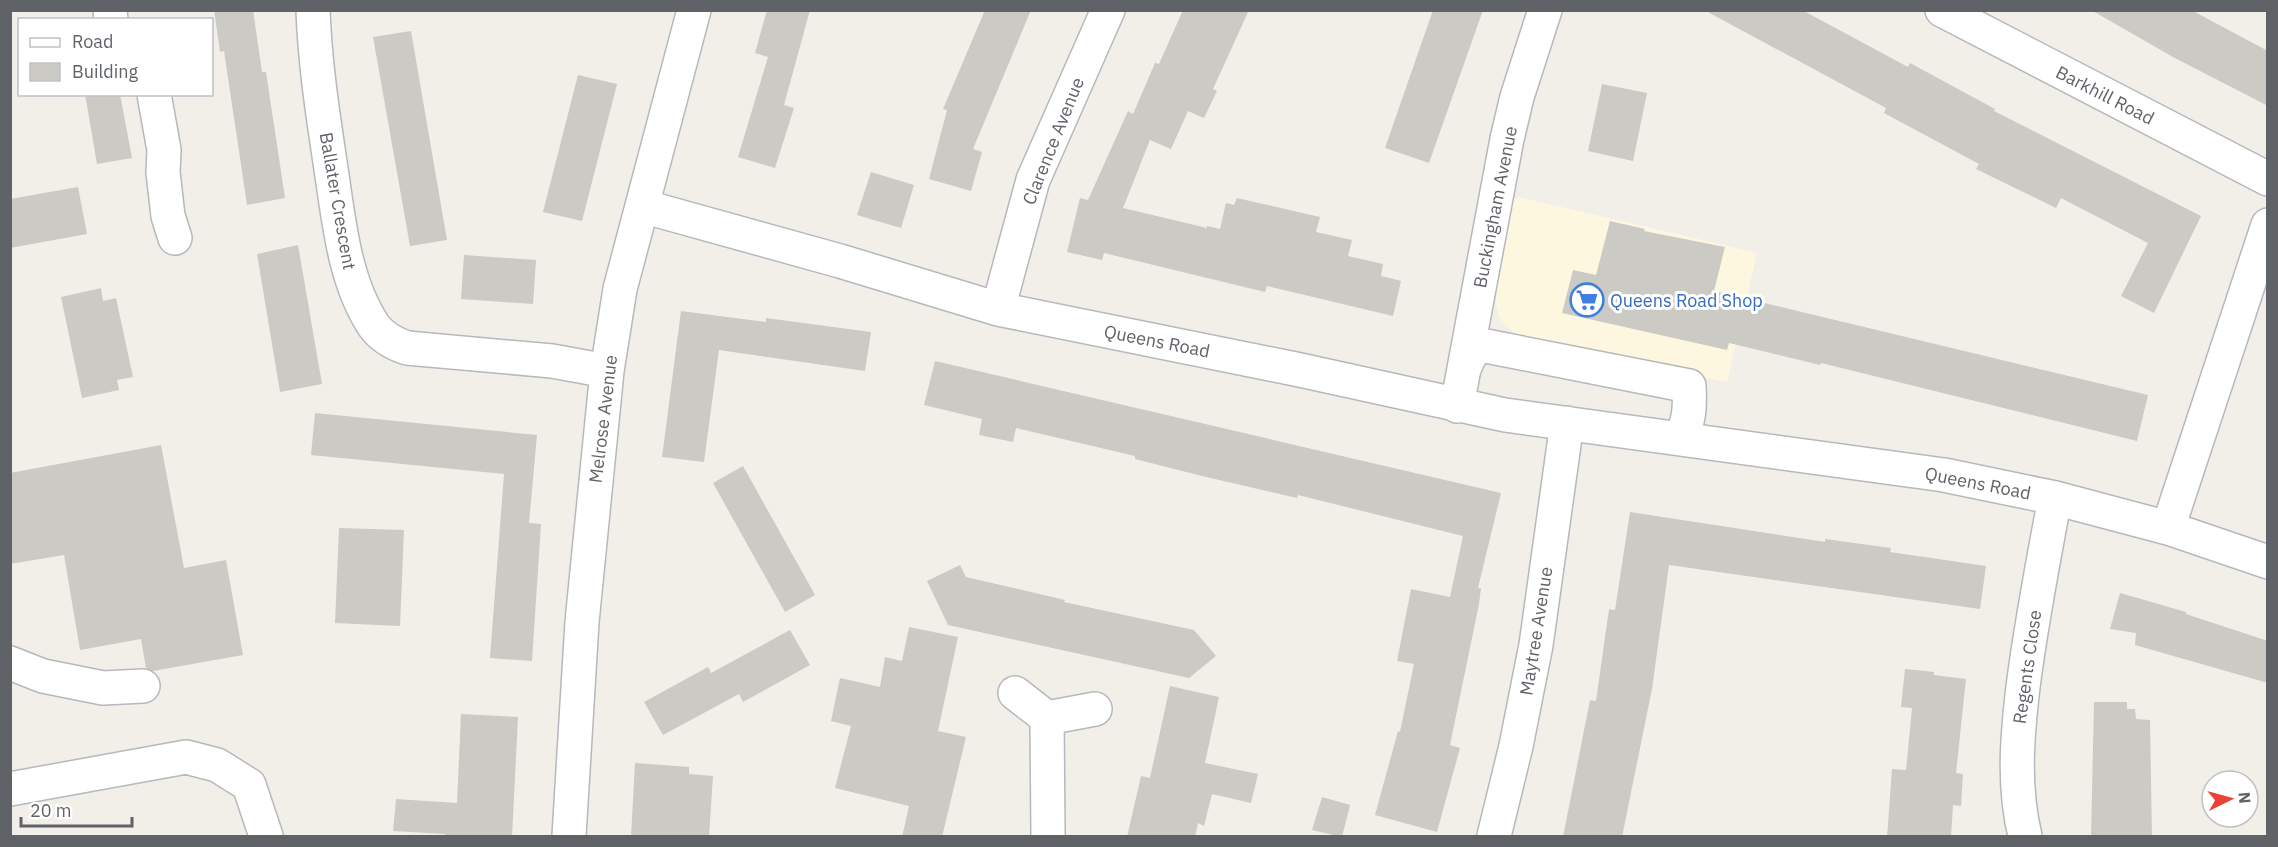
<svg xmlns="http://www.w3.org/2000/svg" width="2278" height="847" font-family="'IBM Plex Sans',sans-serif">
  <rect width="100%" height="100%" fill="#f1efe8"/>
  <path fill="#fef7e0" d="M 1519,197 L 1757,253 L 1727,382 L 1530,339 L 1515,334 L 1500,319 L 1493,292 L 1512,201 Z"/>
  <path fill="#cccac5" d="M 214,10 L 253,10 L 262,72 L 266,72 L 285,198 L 247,205 L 224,51 L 220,52 Z
    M 767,10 L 810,10 L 784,105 L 794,108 L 775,168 L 738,157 L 768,57 L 755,53 Z
    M 985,10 L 1031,10 L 973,149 L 982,152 L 971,191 L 929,179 L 947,110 L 943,109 Z
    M 1183,10 L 1249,10 L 1213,89 L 1217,91 L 1204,118 L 1188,111 L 1171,149 L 1150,140 L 1123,208 L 1207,228 L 1207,226 L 1220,229 L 1226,203 L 1234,205 L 1237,198 L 1320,217 L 1316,232 L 1352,240 L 1348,256 L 1383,264 L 1381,276 L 1401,281 L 1393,316 L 1267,286 L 1265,292 L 1104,253 L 1102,260 L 1067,252 L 1080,198 L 1088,200 L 1128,111 L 1133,114 L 1155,63 L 1159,64 Z
    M 1433,10 L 1483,10 L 1429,163 L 1385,148 Z
    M 1704,10 L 1802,10 L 1908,67 L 1910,63 L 1995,109 L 1994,111 L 2201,216 L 2154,313 L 2121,296 L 2148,243 L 2061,198 L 2056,208 L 1976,169 L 1979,164 L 1884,113 L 1886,108 Z
    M 2091,10 L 2191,10 L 2268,51 L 2268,106 L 2173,57 Z
    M 411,31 L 447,240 L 410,246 L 373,37 Z
    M 578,75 L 617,84 L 582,221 L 543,212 Z
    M 1602,84 L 1647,93 L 1633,161 L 1588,151 Z
    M 85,94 L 120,94 L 132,158 L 97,164 Z
    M 871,172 L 914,185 L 901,228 L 857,215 Z
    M 78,187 L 87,234 L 10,248 L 10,199 Z
    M 1610,221 L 1645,229 L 1644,231 L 1725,247 L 1714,291 L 2148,395 L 2137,441 L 1821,363 L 1820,365 L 1729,343 L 1727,350 L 1562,313 L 1573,270 L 1596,275 Z
    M 298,245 L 322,384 L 280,392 L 257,254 Z
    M 464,255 L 536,260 L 533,304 L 461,299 Z
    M 101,288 L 103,301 L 116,298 L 133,377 L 117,380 L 119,390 L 82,398 L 61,297 Z
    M 681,311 L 766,322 L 766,318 L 871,332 L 865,371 L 719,350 L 704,462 L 662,457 Z
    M 935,361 L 1501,493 L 1478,588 L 1481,588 L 1479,604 L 1450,745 L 1460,748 L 1437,832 L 1375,815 L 1398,731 L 1400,732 L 1414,664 L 1397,661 L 1411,589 L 1450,597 L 1463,536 L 1298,495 L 1297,498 L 1202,476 L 1135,459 L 1135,456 L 1016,428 L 1013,442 L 979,435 L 982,419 L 924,405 Z
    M 315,413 L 537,435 L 529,523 L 541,524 L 532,661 L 490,658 L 504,474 L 311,455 Z
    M 161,445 L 184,568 L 226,560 L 243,655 L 153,671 L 146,668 L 141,639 L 80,650 L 64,555 L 10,564 L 10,473 Z
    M 743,466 L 815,595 L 785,612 L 713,483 Z
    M 1630,512 L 1825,542 L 1825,539 L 1891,548 L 1890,552 L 1986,566 L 1980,609 L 1669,565 L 1652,689 L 1622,837 L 1563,837 L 1590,700 L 1596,701 L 1609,609 L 1615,610 Z
    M 339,528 L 404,530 L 400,626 L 335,623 Z
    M 960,565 L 966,577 L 1065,600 L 1064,602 L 1194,630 L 1216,656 L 1189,678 L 948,625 L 927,581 Z
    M 2120,593 L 2186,612 L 2186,614 L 2268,641 L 2268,683 L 2135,645 L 2136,633 L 2110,629 Z
    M 909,627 L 958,637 L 938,731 L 966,737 L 942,837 L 902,837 L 909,806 L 835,788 L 851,726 L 831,721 L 840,678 L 880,687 L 885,657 L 902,661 Z
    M 790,630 L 810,665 L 743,702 L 739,694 L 663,735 L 644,702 L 708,667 L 711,673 Z
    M 1905,669 L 1934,672 L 1934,675 L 1966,679 L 1956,773 L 1963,774 L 1961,806 L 1953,805 L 1951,837 L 1887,837 L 1892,769 L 1906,770 L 1912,708 L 1901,707 Z
    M 1170,686 L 1219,697 L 1205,763 L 1258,774 L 1251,803 L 1212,794 L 1204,826 L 1198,823 L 1195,837 L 1127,837 L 1141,776 L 1150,778 Z
    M 2094,702 L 2127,702 L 2127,709 L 2135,709 L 2136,719 L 2150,720 L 2152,837 L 2091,837 Z
    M 461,714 L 518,717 L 512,837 L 445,837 L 445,834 L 393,831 L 396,799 L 457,803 Z
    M 635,763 L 689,767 L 689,774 L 713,776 L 709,837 L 631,837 Z
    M 1322,797 L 1350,805 L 1342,837 L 1312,830 Z"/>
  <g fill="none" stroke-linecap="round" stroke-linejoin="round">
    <defs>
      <path id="street" d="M 110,10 L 111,20
        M 313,10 C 315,65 323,115 331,169 C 339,221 344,281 374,326 C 382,337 395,344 407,348 L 552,361 L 607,371
        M 1942,10 L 2268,179
        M 154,94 L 164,150 L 163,172 L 168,216 L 175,238
        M 642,206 L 840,261 L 998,309 L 1300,370 L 1505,415 L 1944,475 L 2055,498 L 2168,528 L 2268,562
        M 998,309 L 1033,180 L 1108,10
        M 1465,367 C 1468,359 1473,348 1481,345 L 1689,386 C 1690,405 1690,421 1680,438
        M 1457,406 L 1507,139 L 1517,97 L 1545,10
        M 2168,528 L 2268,225
        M 10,663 L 43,676 L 103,688 L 143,686
        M 1015,693 L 1047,718 L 1095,709
        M 1047,718 L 1048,836
        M 10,789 L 186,757 L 217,765 L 249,785 L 266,836
        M 569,836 L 582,622 L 607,371 L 620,289 L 694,10
        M 1494,836 L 1516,746 L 1536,645 L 1567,423
        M 2025,836 C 2013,786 2017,738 2023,687 C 2031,624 2043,561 2055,498"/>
    </defs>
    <use href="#street" stroke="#b5b8bc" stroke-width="36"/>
    <use href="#street" stroke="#fff" stroke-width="33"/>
  </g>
  <defs>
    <symbol id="supermarket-ring" viewBox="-11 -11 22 22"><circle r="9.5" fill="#fff" stroke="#3f7fe0" stroke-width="1.5"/><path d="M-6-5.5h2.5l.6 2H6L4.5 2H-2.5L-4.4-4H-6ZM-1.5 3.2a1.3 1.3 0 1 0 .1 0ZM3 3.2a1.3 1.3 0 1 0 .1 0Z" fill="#3f7fe0"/></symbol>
  </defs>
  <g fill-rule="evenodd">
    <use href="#supermarket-ring" x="1568" y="281" width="38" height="38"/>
  </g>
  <g text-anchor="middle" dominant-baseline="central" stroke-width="6" stroke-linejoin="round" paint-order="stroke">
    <g font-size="18" fill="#5f6368" stroke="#fff">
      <text transform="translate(2105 95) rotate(27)">Barkhill Road</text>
      <text transform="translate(1053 141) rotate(-68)">Clarence Avenue</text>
      <text transform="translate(338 201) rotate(80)">Ballater Crescent</text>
      <text transform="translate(1495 207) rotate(-79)">Buckingham Avenue</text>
      <text transform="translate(1157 341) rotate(11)">Queens Road</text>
      <text transform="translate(603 419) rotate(-83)">Melrose Avenue</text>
      <text transform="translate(1978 483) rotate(11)">Queens Road</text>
      <text transform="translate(1536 631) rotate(-81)">Maytree Avenue</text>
      <text transform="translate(2027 667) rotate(-82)">Regents Close</text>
    </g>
    <g font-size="18" fill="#366cbe" stroke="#fff" text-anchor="start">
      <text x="1610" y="300">Queens Road Shop</text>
    </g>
  </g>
  <rect width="2278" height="847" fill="none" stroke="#5f6368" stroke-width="24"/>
  <rect x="18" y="18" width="195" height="78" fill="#ffffff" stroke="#bfc1c3" stroke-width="1.5"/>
  <rect x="30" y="38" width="30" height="9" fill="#ffffff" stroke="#bfc1c3" stroke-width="1.5"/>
  <text x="72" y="48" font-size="18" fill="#5f6368">Road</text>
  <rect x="30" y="63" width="30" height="18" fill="#cccac5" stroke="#bfc1c3" stroke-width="1.5"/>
  <text x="72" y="78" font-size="18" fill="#5f6368">Building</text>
  <g transform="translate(2230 799) rotate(85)"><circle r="28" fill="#ffffff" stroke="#bfc1c3" stroke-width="1.5"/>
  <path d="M0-4.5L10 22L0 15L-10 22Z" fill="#ea4335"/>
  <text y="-9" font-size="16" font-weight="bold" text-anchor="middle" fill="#5f6368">N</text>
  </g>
  <path d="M21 817v9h111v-9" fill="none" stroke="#5f6368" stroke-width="3"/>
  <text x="30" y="817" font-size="18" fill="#5f6368" stroke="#ffffff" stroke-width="4.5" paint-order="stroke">20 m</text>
</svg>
